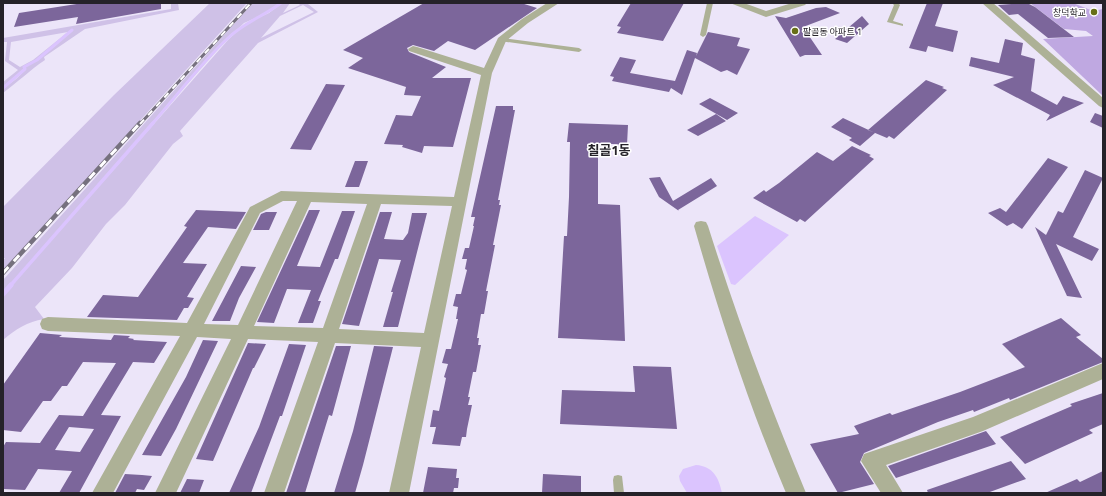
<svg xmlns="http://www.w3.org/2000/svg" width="1106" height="496" font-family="'Titillium Web','Noto Sans KR',sans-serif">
  <rect width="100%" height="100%" fill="#ece5f9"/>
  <path fill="#e7dcf8" d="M 1072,3 L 1103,3 L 1103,23 Z"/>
  <path fill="#cfc1e7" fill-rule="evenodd" d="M 171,3 L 178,3 L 179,10 L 85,29 L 44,57 L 45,60 C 30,70 18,82 3,93 L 3,88 C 11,83 20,77 25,69 L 24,67 L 37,60 L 72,31 L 36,60 L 23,67 L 24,69 L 12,81 L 3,87 L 3,82 L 18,70 L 5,61 L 7,42 L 3,42 L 3,38 L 171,9 ZM 68,32 L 33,60 L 20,67 L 9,60 L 11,42 Z
    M 210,3 L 247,3 L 3,271 L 3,261 L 5,258 L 3,258 L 3,207 L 114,95 Z
    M 253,3 L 281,3 L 267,13 L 244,23 L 227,39 L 3,293 L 3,280 Z
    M 282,3 L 290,3 L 283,13 L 300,5 L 298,3 L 310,3 L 308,4 L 318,12 L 258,43 L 180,131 L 183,136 L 173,144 L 125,205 L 106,224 L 72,268 L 35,307 L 44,319 C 27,322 16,329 3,340 L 3,295 L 228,40 L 245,24 L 269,13 ZM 303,5 L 314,12 L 261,38 L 280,16 Z"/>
  <path fill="#bfa8e1" d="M 1030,3 L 1073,3 L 1093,11 L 1103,9 L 1103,96 L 1043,39 L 1093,36 L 1086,31 L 1064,29 Z"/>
  <path fill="#dbc4fe" d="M 755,216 L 789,235 L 735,285 L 731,284 L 717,246 Z
    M 696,465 C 713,466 719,478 722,493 L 687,493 L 680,481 L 679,476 L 683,469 Z"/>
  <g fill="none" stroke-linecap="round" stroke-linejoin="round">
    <path stroke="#dbc4fe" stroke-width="3" d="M 3,88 L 25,69 L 24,67 L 37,60 L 72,30
      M 152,124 C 176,97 201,63 227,39 C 243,23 264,16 281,3"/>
    <path stroke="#dbc4fe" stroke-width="3.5" d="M 10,286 L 153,123"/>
    <path stroke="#dbc4fe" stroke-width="5" d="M 3,294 L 11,285"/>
  </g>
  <path fill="#7c669b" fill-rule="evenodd" d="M 83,3 L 161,3 L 161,9 L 76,24 L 78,17 L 14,27 L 19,13 Z
    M 424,3 L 521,3 L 537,8 L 475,50 L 448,41 L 434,51 L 413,45 L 407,48 L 409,52 L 446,67 L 432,78 L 471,78 L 453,147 L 424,146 L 422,153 L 402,147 L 403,145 L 384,144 L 396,115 L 412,116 L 421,96 L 404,95 L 406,87 L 348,68 L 363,58 L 343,50 Z
    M 631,3 L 684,3 L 663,41 L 617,33 L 621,27 L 617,26 Z
    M 927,3 L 943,3 L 935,26 L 958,31 L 953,52 L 928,46 L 926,52 L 909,48 Z
    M 1027,3 L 1035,7 L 1074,37 L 1048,38 L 1018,14 L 1009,15 L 998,5 Z
    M 826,7 L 840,13 L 803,27 L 822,55 L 805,55 L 800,57 L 775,16 L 786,18 L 816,8 Z
    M 862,16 L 869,24 L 847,43 L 835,39 Z
    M 708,32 L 740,38 L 737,46 L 750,49 L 737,75 L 727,70 L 721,72 L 695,58 L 682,95 L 671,88 L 669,92 L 612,81 L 614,77 L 610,76 L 620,57 L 636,60 L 630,73 L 675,81 L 687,50 L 697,53 L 696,56 Z
    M 1005,39 L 1023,43 L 1021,55 L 1035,59 L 1031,91 L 1057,105 L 1063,96 L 1084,103 L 1046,121 L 1050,115 L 993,85 L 1014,77 L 969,66 L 971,57 L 999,63 Z
    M 926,80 L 944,87 L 942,88 L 947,90 L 894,139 L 889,136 L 887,138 L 868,130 Z
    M 326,84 L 345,85 L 311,150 L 290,149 Z
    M 710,98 L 738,113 L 727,120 L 699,104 Z
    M 496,106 L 513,106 L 513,110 L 515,110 L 498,200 L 500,200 L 499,205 L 501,205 L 493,245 L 495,245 L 486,291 L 488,291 L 484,314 L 481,314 L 477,338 L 479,338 L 478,345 L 481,345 L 476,372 L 473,372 L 468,397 L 470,397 L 468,405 L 472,405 L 467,429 L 466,437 L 462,437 L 460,446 L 432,444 L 436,427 L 430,427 L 433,410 L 439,411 L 446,378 L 444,377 L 448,364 L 442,363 L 446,349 L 451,349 L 458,319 L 456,319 L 458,307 L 453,306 L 456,294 L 461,294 L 467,270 L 465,269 L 467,259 L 462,259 L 465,248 L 469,248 L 474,226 L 473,226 L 475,217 L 471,217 Z
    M 1095,113 L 1103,116 L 1103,128 L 1090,122 Z
    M 716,114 L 726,121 L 698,136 L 687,130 Z
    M 843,118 L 875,133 L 860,146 L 849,140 L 852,138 L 831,127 Z
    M 569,123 L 628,125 L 627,145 L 598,143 L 598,204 L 620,205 L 625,341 L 558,338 L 564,236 L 567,236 L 569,197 L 570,142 L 567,142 Z
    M 852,146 L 871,155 L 869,156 L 874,159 L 805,222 L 800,219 L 797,222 L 753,198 L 764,190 L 766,192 L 779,183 L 817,152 L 833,161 Z
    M 1048,158 L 1068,167 L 1022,229 L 1013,223 L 1007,226 L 988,213 L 1000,208 L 1006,212 Z
    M 355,161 L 368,161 L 359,187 L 345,187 Z
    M 1085,170 L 1103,178 L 1073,237 L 1099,249 L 1092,261 L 1056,244 L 1082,298 L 1067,296 L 1035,227 L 1046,235 L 1058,211 L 1063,213 Z
    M 660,177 L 673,201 L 711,178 L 717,186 L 678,210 L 679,211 L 659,197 L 649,178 Z
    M 196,210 L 246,212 L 236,229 L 208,227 L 183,263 L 207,264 L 187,297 L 194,298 L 188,308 L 184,308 L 177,320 L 87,317 L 103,295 L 138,297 L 187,227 L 184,226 Z
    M 309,210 L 320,210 L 297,266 L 320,267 L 342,211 L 355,211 L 338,259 L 335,259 L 318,301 L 321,301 L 313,323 L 298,323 L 311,290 L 287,289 L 274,323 L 257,322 Z
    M 266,212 L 277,212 L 269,230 L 253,230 L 261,214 Z
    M 380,212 L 392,212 L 384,239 L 403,240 L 408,233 L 412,213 L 427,213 L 398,327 L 383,327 L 393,292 L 391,292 L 401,260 L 379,259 L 359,326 L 342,324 Z
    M 241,266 L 256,267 L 239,298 L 230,321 L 212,321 Z
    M 1061,318 L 1081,335 L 1076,337 L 1103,359 L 1103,362 L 1010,400 L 1009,398 L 974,412 L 973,410 L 938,422 L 864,453 L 860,462 L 874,484 L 838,493 L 810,444 L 859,434 L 854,426 L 890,413 L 892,415 L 960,392 L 1025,367 L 1002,344 Z
    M 40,333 L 62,335 L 59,337 L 111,340 L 114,335 L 130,336 L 128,338 L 134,339 L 133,340 L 167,342 L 154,363 L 133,362 L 101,415 L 121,416 L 79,493 L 59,493 L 72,471 L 38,469 L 25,490 L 3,489 L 3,447 L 6,442 L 40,443 L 59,415 L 83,416 L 116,363 L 83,362 L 67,386 L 62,386 L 51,401 L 43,401 L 21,432 L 3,430 L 3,385 ZM 69,427 L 94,429 L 80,452 L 55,450 Z
    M 203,340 L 218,341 L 176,429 L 161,456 L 142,455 L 186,377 Z
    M 248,343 L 266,344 L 254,368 L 253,368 L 213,461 L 196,459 Z
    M 289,344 L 306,345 L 282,416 L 280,416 L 251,493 L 229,493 L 259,427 Z
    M 336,346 L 351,346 L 332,416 L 329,415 L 305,493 L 286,493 Z
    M 374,346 L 393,347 L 363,465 L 355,493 L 334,493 L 353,431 Z
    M 633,366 L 671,367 L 677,429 L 560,424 L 562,390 L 635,392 Z
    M 1103,393 L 1103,424 L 1089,430 L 1093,433 L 1025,464 L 1000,437 L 1072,406 L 1070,404 Z
    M 986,431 L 996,444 L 896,478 L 888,466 Z
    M 1011,461 L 1026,479 L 987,493 L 928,493 L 927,490 Z
    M 428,467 L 457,469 L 456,478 L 459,478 L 458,488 L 454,488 L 453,493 L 423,493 Z
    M 1103,471 L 1103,493 L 1045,493 L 1077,479 L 1080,482 Z
    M 125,474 L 142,475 L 152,476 L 144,490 L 137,489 L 135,493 L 115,493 Z
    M 543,474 L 581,476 L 581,493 L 542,493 Z
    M 187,479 L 204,480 L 199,493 L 180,493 Z"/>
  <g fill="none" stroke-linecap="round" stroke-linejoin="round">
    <path fill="#adb196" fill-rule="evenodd" d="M 707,3 L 713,3 L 706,35 L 703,37 L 700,35 Z
      M 892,3 L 898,3 L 900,5 L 893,21 L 903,24 L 903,26 L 887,22 L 894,5 Z
      M 502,38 L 579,48 L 582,50 L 579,52 L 500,41 L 499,40 Z
      M 618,475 L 622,476 L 624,493 L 614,493 L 613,480 L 614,476 Z"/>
    <path fill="#adb196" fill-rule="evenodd" d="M 547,3 L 559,3 L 528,23 L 506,41 L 492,73 L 409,493 L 389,493 L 421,347 L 335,343 L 284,493 L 264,493 L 318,342 L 248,339 L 176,493 L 155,493 L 231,339 L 197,337 L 113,493 L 92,493 L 180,336 L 48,331 L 42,329 L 40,324 L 42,319 L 48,317 L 187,323 L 250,207 L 281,191 L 454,197 L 481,75 L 409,51 L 408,49 L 413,46 L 417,47 L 484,68 L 498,38 L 522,19 ZM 283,201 L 297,201 L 238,325 L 204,324 L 260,213 ZM 311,202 L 367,204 L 323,328 L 254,326 ZM 381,204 L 452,206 L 424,333 L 339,329 Z
      M 730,3 L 744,3 L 766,11 L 792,3 L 807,3 L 805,5 L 766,17 Z
      M 982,3 L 993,3 L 1103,98 L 1103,108 L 1099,106 Z
      M 701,221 L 706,222 L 708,226 C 737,318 769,404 806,493 L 786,493 C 749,406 720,317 694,226 L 696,222 Z
      M 1103,363 L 1103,379 L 983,431 L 886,465 L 903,493 L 881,493 L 861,461 L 864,454 L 973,417 Z"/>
    <defs>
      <path id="rail-far1" d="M 140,124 L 251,3"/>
      <path id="rail" d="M 3,273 L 140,123"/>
    </defs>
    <use href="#rail-far1" stroke="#76717e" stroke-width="3"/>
    <use href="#rail" stroke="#76717e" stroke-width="4.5"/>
    <use href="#rail-far1" stroke="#fff" stroke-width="2" stroke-dasharray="6" stroke-linecap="butt"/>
    <use href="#rail" stroke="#fff" stroke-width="3" stroke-dasharray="8" stroke-linecap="butt"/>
  </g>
  <g fill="#676f16" stroke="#fff" stroke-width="1.5">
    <circle cx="1094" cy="12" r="4"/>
    <circle cx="795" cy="31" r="4"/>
  </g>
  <g text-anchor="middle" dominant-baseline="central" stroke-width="3" stroke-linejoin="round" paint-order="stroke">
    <g font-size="9" fill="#252229" stroke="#fff" text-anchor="end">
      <text x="1086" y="12">창덕학교</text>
      <text x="803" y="31" text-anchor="start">팔골동 아파트 1</text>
    </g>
    <g font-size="13" font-weight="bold" fill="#252229" stroke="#fff">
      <text x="609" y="150">칠골1동</text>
    </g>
  </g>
  <rect width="1106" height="496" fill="none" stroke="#252229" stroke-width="8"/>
</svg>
